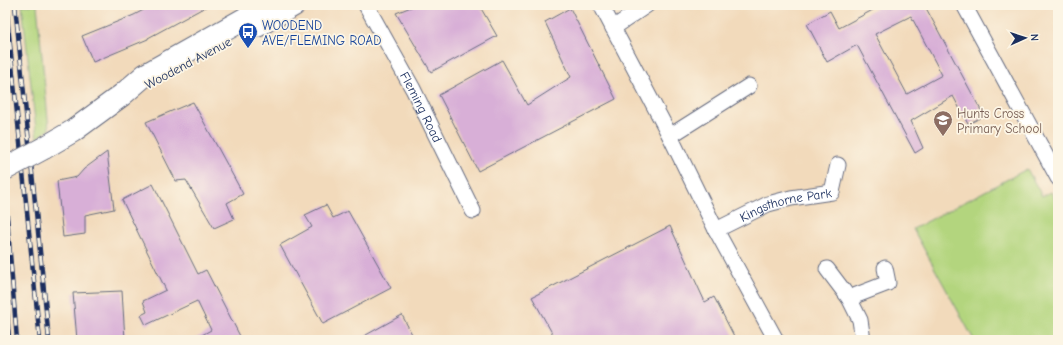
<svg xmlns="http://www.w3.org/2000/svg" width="1063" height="345" font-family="'Comic Neue',sans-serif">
  <rect width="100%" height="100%" fill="#fcf5e5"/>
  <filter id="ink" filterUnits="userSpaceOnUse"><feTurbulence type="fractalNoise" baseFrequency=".025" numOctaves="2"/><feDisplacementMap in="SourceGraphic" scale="8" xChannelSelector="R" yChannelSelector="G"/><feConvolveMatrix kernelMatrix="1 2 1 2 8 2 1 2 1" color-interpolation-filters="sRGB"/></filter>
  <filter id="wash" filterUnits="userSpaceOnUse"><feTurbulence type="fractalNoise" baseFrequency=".012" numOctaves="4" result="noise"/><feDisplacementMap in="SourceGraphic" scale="16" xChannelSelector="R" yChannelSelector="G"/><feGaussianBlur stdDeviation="0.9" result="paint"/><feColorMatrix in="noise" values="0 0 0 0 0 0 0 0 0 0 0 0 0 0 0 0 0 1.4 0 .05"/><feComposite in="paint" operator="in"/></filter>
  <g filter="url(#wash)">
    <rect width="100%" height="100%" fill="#f2dabb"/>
    <path fill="#b3d57e" stroke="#67826e" d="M 22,5 L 37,5 L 49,129 L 37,139 Z
      M 1027,169 L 1042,196 L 1051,192 L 1058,205 L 1058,340 L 974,340 L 913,229 Z"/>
    <g id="blocks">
      <path fill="#d8afd7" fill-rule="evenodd" d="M 153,5 L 209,5 L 148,38 L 148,39 L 93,62 L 82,36 L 134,15 Z
        M 416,5 L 479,5 L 497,36 L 431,72 L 396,13 Z
        M 882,5 L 933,5 L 926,8 L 984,116 L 968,124 L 953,96 L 911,121 L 923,148 L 915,153 L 857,45 L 827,62 L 807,24 L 830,11 L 839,28 ZM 911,16 L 942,75 L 907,94 L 875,34 Z
        M 570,8 L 616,99 L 478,171 L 439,95 L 502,60 L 527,105 L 571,77 L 545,22 Z
        M 193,102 L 243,194 L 227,203 L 234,219 L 214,228 L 186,180 L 176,181 L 146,122 Z
        M 107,152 L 114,209 L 85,215 L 85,234 L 63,237 L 57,181 L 77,177 L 84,169 Z
        M 153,184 L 198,274 L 206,270 L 242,340 L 193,340 L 211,330 L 197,301 L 146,325 L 141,315 L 147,312 L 143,301 L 166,290 L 122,200 Z
        M 326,205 L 333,218 L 348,211 L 391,288 L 323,324 L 280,245 L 312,227 L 305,215 Z
        M 670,226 L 705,302 L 714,297 L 736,340 L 556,340 L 532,297 Z
        M 122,291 L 125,340 L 77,340 L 73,293 Z
        M 402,315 L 415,340 L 357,340 Z"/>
    </g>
  </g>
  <g filter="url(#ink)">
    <use href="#blocks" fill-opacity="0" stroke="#666b7f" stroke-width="1"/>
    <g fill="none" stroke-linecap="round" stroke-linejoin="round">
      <defs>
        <g id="street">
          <path id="s1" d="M 366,5 L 413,89 L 473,211"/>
          <path d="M 601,5 L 670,136 L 716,230 L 776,340"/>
          <path d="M 964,5 L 1058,178"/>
          <path d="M 613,28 L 647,5"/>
          <path d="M 670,136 L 749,86"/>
          <path id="s2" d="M 716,230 L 768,204 L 791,198 L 832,192 L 838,165"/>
          <path d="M 827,269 L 849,298 L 860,320 L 863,340"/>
          <path d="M 849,298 L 888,283 L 885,268"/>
        </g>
        <path id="secondary" d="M 257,26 L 294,5
          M 44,148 L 73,131 L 122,95 L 145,75 L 269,5"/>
      </defs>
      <use href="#street" stroke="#666b7f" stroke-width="17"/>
      <use href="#secondary" stroke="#666b7f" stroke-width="24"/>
      <use href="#street" stroke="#fff" stroke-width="15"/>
      <use href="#secondary" stroke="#fff" stroke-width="22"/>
      <defs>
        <path id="rail" d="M 6,5 L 40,340
          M 15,5 L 49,340
          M 5,192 L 17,340
          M 5,285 L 9,340"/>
      </defs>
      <use href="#rail" stroke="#1b2f5e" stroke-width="4.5"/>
      <use href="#rail" stroke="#fcf5e5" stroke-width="3" stroke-dasharray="9" stroke-linecap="butt"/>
      <defs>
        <path id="secondary-bridge" d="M 5,169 L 44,148"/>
      </defs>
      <use href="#secondary-bridge" stroke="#666b7f" stroke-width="24" stroke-linecap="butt"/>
      <use href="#secondary-bridge" stroke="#fff" stroke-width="22"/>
    </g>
  </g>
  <defs>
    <symbol id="bus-pin" viewBox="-11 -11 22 30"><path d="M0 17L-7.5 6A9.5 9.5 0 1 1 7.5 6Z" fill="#1a4fb4" stroke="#fcf5e5"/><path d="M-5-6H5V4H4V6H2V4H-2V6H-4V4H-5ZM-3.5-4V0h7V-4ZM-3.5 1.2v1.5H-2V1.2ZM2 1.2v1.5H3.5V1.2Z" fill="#fff"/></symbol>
    <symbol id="school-pin" viewBox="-11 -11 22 30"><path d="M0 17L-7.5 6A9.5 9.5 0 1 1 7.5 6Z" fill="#8d6e63" stroke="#fcf5e5"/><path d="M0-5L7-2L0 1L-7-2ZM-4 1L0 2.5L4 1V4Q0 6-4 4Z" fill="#fff"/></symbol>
  </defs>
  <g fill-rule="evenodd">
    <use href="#bus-pin" x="237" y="21" width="22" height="30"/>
    <use href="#school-pin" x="932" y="109" width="22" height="30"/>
  </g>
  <g text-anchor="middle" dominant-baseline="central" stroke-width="3.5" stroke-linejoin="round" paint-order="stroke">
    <g font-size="13" fill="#164399" stroke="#fcf5e5" text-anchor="start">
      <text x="262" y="25">WOODEND<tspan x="262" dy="15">AVE/FLEMING ROAD</tspan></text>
    </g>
    <g font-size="13" fill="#1b2f5e" stroke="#fcf5e5">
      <text transform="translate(188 63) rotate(-28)">Woodend Avenue</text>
      <text stroke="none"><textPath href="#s1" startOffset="116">Fleming Road</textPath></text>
      <text stroke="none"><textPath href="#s2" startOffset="75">Kingsthorne Park</textPath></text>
    </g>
    <g font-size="13" fill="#785e54" stroke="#fcf5e5" text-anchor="start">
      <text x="957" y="113">Hunts Cross<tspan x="957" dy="15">Primary School</tspan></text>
    </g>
  </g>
  <rect width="1063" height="345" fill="none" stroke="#fcf5e5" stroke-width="20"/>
  <g transform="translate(1025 38) rotate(87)" stroke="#fcf5e5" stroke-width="3" paint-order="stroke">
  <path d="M0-3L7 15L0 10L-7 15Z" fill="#1b2f5e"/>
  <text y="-6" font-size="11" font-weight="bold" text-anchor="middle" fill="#1b2f5e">N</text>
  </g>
</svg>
